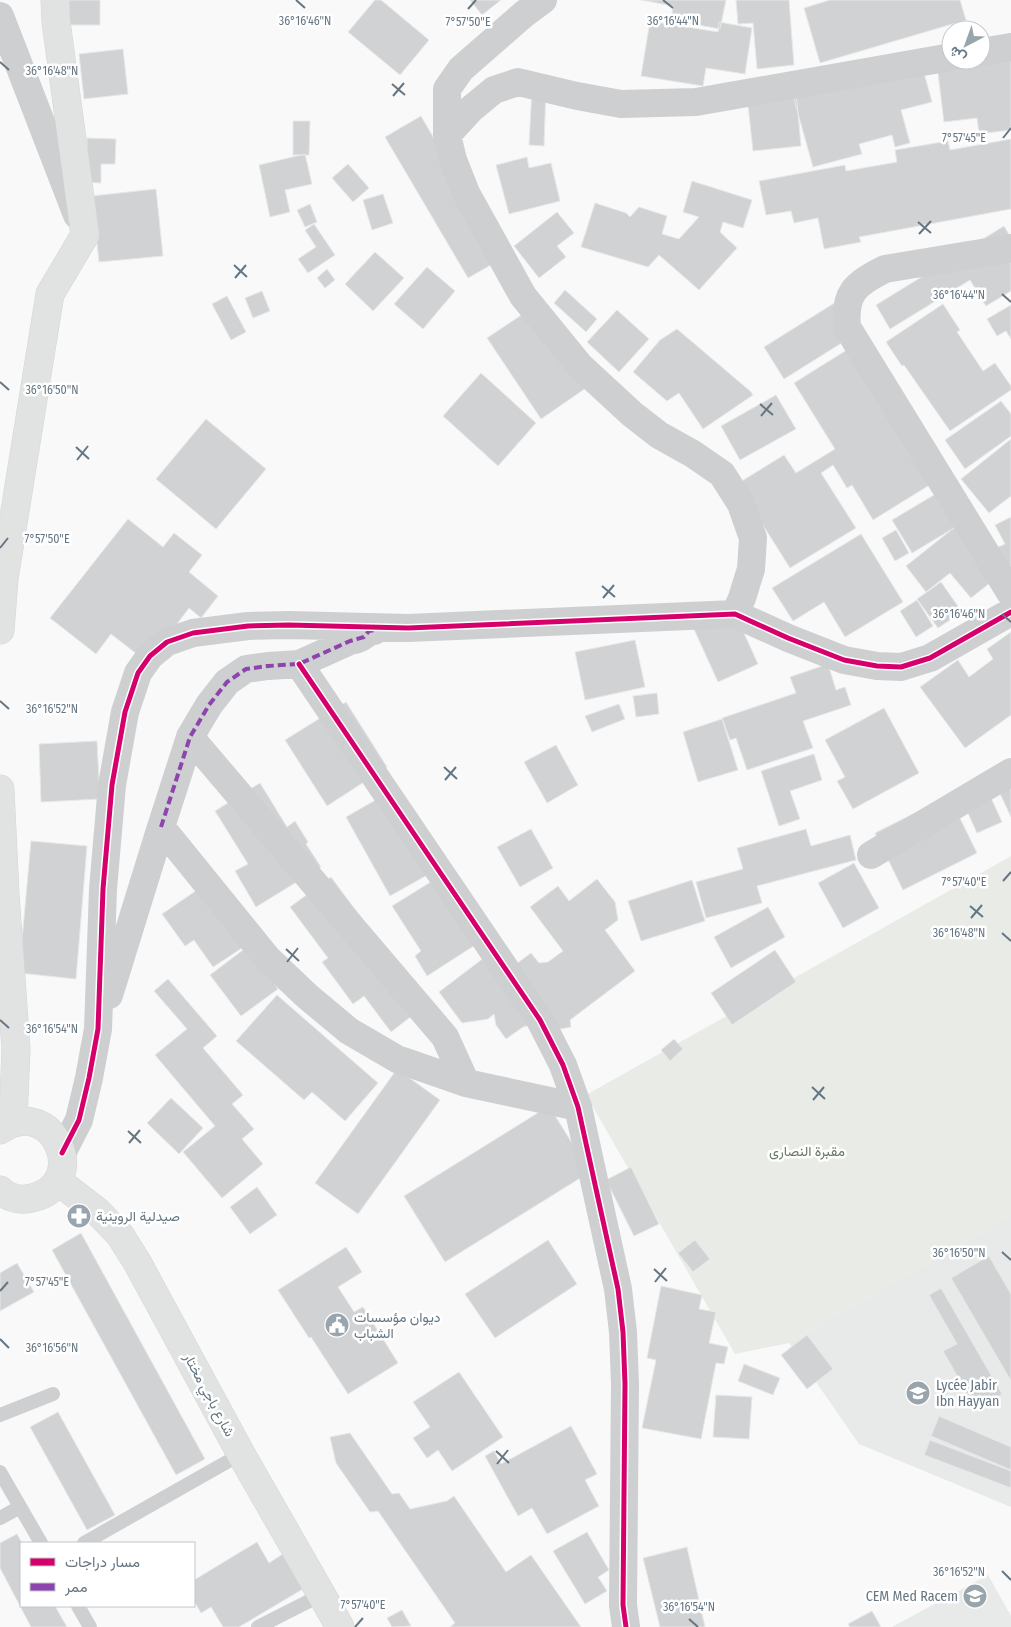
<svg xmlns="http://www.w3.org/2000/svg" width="1011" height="1627" font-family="'Fira Sans Condensed',Vazirmatn,sans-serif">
  <rect width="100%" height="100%" fill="#f9f9f9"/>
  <path fill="#e8e9e9" d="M 1011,1215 L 1011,1507 L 859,1444 L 789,1343 Z
    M 988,1575 L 1011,1616 L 1011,1627 L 892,1627 Z"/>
  <path fill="#e8ebe6" d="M 1011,856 L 1011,1215 L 789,1343 L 735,1354 L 586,1095 Z"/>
  <path fill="#d0d2d3" stroke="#e8e8e8" d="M 69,0 L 100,0 L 100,25 L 69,25 Z
    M 375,0 L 381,0 L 429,40 L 400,75 L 348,32 Z
    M 470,0 L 501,0 L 482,15 Z
    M 641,0 L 726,0 L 720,29 L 671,20 L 673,6 Z
    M 736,0 L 789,0 L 794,65 L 757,69 L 753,23 L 738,24 Z
    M 830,0 L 960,0 L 966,20 L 820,63 L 804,8 Z
    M 650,21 L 718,32 L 719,22 L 752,28 L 745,74 L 706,68 L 703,86 L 641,76 Z
    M 1011,48 L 1011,130 L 979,134 L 977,118 L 944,122 L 936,57 L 951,60 L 981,60 Z
    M 123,49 L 128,94 L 84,99 L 79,54 Z
    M 920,58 L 932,102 L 901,110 L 910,143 L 895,147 L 892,135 L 859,144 L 862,154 L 813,167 L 792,92 Z
    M 532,88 L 546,88 L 544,146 L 529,145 Z
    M 796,91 L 801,146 L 753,151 L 747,96 Z
    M 421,116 L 503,258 L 468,278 L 385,137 Z
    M 293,121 L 310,121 L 309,155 L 293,155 Z
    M 87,138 L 116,139 L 115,164 L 101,164 L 101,183 L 78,182 L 87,148 Z
    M 1011,139 L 1011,209 L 859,237 L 861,242 L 824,249 L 818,218 L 794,223 L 791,211 L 766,215 L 759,181 L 845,165 L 846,171 L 897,162 L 895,150 L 948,141 L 950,150 Z
    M 305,154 L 312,184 L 285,190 L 290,212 L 270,217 L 259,165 Z
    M 527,157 L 529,168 L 551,163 L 560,201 L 509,214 L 496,165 Z
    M 348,164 L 369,188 L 353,202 L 332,178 Z
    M 692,181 L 752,200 L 743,228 L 723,222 L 720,232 L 737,248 L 699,290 L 659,255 L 648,267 L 581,247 L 595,203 L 626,213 L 630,217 L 639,207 L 667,216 L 662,234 L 679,239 L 699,217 L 683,212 Z
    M 156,189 L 163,256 L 99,262 L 92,196 Z
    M 383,194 L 393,223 L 372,230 L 363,200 Z
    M 310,204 L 317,222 L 305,227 L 297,210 Z
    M 557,212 L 574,233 L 557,246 L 566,257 L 539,278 L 514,246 Z
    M 314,224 L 335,255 L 308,273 L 298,259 L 316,247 L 305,230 Z
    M 1004,226 L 1011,238 L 1011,291 L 986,306 L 970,280 L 890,329 L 876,305 Z
    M 375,252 L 404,278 L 373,311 L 345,284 Z
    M 427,267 L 455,291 L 423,329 L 394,304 Z
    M 327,269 L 335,280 L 325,288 L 317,278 Z
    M 565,290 L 597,319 L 586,332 L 554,303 Z
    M 262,291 L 270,311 L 253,318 L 245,298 Z
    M 227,296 L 246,332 L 231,340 L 212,304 Z
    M 836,302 L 856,334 L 784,379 L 764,347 Z
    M 943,304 L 960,330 L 957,332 L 983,371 L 995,363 L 1011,386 L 1011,390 L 950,431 L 904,365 L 902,366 L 886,342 Z
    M 1011,305 L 1011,339 L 1006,331 L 997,336 L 987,319 Z
    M 532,308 L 586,388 L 541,419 L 487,338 Z
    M 617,310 L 649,339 L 619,372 L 587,342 Z
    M 677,329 L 750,391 L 753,395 L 703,429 L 679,393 L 667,401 L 633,372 L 660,340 Z
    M 858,343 L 936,481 L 873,520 L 852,485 L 847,488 L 833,465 L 821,473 L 856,528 L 790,568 L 737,484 L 784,455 L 796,473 L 835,449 L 794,383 Z
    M 481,373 L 536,423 L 498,466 L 443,416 Z
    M 776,395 L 796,429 L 740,460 L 721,426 Z
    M 1001,401 L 1011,414 L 1011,436 L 965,469 L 945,440 Z
    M 206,419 L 266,469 L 216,529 L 156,479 Z
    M 1011,439 L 1011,496 L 989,513 L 961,479 Z
    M 939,492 L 959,525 L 912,553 L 892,520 Z
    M 1011,517 L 1011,583 L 992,550 L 1005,544 L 995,525 Z
    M 128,519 L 163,547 L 174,533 L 202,555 L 189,572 L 218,596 L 201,618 L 189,608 L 152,657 L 138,655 L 111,634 L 96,654 L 50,618 Z
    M 955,527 L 996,578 L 971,598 L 950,573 L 926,592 L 906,566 Z
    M 896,530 L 909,553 L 895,561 L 882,538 Z
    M 861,534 L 903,602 L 845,637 L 824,602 L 793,621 L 772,588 Z
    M 941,582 L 962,612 L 938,628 L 917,599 Z
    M 917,600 L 933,626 L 916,637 L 900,611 Z
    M 733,609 L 758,664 L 718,682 L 693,627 Z
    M 1011,632 L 1011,715 L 965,748 L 920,687 L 958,660 L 969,677 L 993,659 L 987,649 Z
    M 635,640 L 645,687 L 585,700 L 575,652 Z
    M 828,664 L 836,690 L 845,687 L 851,705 L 803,721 L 813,748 L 747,770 L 736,738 L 730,740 L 722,718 L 796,693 L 790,677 Z
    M 657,693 L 659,714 L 636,717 L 633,696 Z
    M 346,702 L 387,767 L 327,806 L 285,740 Z
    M 619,704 L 625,719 L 592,732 L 585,716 Z
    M 884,708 L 919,773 L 853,809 L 837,781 L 845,777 L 825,740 Z
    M 722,719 L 738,770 L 698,782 L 683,732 Z
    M 97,741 L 100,799 L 41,802 L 39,744 Z
    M 556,745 L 578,785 L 547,803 L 524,762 Z
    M 814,754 L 822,780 L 790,791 L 800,819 L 779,826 L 761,771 Z
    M 1011,759 L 1011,817 L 993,779 Z
    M 982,778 L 1002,822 L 977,833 L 957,789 Z
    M 260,783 L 287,827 L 295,821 L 308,842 L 306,844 L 321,867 L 256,907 L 235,871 L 248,864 L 215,811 Z
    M 388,793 L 445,865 L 390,896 L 346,817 Z
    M 949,796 L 977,853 L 903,890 L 875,833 Z
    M 531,829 L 553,868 L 520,887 L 497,847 Z
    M 806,829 L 811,846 L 850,835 L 856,860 L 757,886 L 762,903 L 706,918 L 696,882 L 743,869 L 737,848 Z
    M 31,841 L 87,846 L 76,979 L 19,973 Z
    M 854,863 L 879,908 L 843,928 L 818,883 Z
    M 442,875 L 483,940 L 427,976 L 415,956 L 421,951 L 392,906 Z
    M 331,877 L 426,1005 L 391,1032 L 364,996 L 353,1004 L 322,962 L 328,958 L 290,907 Z
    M 597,879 L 615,902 L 618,920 L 605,930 L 635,971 L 570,1020 L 571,1027 L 549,1031 L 533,1024 L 523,1027 L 506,1039 L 496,1025 L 494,1014 L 488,1019 L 462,1023 L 439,992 L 485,957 L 500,976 L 531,953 L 539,963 L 548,962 L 563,951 L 530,907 L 558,886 L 569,901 Z
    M 692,880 L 705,921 L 641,941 L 628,901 Z
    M 200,888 L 242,948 L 213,967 L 194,940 L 185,946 L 162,914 Z
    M 768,907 L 785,937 L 731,968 L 714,937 Z
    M 247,947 L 278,989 L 241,1016 L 210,975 Z
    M 775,950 L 796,982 L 732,1025 L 711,993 Z
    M 168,979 L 217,1036 L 203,1048 L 243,1095 L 232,1104 L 254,1129 L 242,1139 L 263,1164 L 222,1198 L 183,1152 L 215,1126 L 155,1055 L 187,1029 L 154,991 Z
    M 277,995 L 378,1083 L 345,1121 L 312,1092 L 304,1100 L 236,1041 Z
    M 674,1039 L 683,1049 L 670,1061 L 661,1050 Z
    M 397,1069 L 440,1100 L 358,1214 L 315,1183 Z
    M 171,1098 L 203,1128 L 179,1154 L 147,1123 Z
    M 549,1106 L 590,1172 L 445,1262 L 404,1196 Z
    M 631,1167 L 659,1224 L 634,1236 L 606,1180 Z
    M 257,1187 L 277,1215 L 250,1234 L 230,1207 Z
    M 81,1233 L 205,1459 L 176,1475 L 52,1250 Z
    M 548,1240 L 577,1284 L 495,1338 L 465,1294 Z
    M 695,1240 L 710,1259 L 693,1272 L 678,1253 Z
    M 346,1247 L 362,1272 L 338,1287 L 354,1312 L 363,1307 L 398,1363 L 348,1394 L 311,1337 L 309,1338 L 278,1290 Z
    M 989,1256 L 1011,1294 L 1011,1381 L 951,1278 Z
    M 17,1263 L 34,1292 L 0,1311 L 0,1273 Z
    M 661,1286 L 702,1295 L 699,1309 L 716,1312 L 709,1343 L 728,1347 L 724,1364 L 716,1363 L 701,1439 L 642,1428 L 656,1360 L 647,1358 Z
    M 941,1288 L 1002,1394 L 976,1409 L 943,1351 L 957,1344 L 929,1295 Z
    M 807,1335 L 833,1369 L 807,1389 L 781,1355 Z
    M 744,1364 L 780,1378 L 773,1395 L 738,1381 Z
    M 459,1372 L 503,1437 L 452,1471 L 438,1450 L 427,1458 L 413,1438 L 430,1427 L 413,1402 Z
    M 716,1395 L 752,1397 L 749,1439 L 713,1437 Z
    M 58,1412 L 115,1515 L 87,1530 L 30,1427 Z
    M 939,1416 L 1011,1447 L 1011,1470 L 931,1436 Z
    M 571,1426 L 597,1474 L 585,1480 L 599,1506 L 547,1534 L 532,1508 L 518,1516 L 485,1456 L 494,1451 L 501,1464 Z
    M 350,1433 L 392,1494 L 399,1493 L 410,1509 L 447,1501 L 454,1496 L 506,1572 L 531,1555 L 581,1627 L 450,1627 L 455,1623 L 378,1511 L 370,1512 L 336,1463 L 330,1437 Z
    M 930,1440 L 1011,1471 L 1011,1488 L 924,1455 Z
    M 587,1532 L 609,1570 L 598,1577 L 607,1591 L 585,1604 L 553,1551 Z
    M 17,1534 L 22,1543 L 21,1606 L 55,1606 L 67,1627 L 31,1627 L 0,1568 L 0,1543 Z
    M 257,1542 L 269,1563 L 292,1548 L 313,1583 L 239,1627 L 223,1627 L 211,1607 L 201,1613 L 194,1601 L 194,1580 Z
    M 687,1547 L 705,1627 L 660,1627 L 643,1558 Z
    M 402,1610 L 411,1626 L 392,1627 L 387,1618 Z
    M 872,1611 L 881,1627 L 850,1627 L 848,1624 Z"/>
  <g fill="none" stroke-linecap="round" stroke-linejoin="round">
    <defs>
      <path id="secondary" d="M 0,630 L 4,579 L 50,294 L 85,235 L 56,22 L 55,0
        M 0,789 L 5,894 L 16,1049 L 13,1123
        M 0,1130 C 52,1093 93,1183 32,1198 C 21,1201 9,1198 0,1190
        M 58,1181 L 98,1212 L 120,1235 L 137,1262 L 241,1454 L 340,1627"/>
    </defs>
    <use href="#secondary" stroke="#d5d6d7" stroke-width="29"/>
    <path stroke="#cecfd0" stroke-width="14" d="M 0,1415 L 53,1394
      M 0,1472 L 41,1543
      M 0,1518 L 20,1507
      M 84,1543 L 241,1454
      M 78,1606 L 90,1627
      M 258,1627 L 321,1595"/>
    <path stroke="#cecfd0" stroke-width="28" d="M 543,0 L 524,14 L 461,69 L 447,89 L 447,135 L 453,160 L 466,193 L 523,296 L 580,366 L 632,414 L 659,435 L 693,454 L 722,474 L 741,504 L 753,538 L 751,569 L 742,598 L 735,614
      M 0,16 L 77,215
      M 981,52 L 1011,47
      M 447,135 L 471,109 L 494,90 L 518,82 L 577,96 L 621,104 L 696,102 L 951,57
      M 1011,248 L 885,269 C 855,284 844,293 847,327 L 1011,594
      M 299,664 L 540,1020 L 563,1065 L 578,1107 L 618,1289 L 623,1332 L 625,1384 L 623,1605 L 626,1627
      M 190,737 L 445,1037 L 466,1083
      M 161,827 L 190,737 L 209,705 L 227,682 L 246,669 L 268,666 L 299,664 L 350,641 C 358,640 364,637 369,631 L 374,631
      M 871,855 L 1011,772
      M 109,995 L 161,827 L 268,959 L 307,996 L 349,1031 L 397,1059 L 466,1083 L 578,1107
      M 62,1153 L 79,1120 L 89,1078 L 98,1029 L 103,889 L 112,785 L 125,712 L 138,673 L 150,656 L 167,642 L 193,633 L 248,626 L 289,625 L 408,628 L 735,614 L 788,638 L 844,660 L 877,666 L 901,667 L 930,658 L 1011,612"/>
    <use href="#secondary" stroke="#e1e2e2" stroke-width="28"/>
    <path stroke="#8e44ad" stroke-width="4" stroke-dasharray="8 4" stroke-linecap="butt" d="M 161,827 L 190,737 L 209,705 L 227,682 L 246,669 L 268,666 L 299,664 L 350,641 L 364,637 L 369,631 L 375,630"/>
    <defs>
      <path id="cycleway" d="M 299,664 L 540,1020 L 563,1065 L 578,1107 L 618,1289 L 623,1332 L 625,1384 L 623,1605 L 626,1627
        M 62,1153 L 79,1120 L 89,1078 L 98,1029 L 103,889 L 112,785 L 125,712 L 138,673 L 150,656 L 167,642 L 193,633 L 248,626 L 289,625 L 408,628 L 735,614 L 788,638 L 844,660 L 877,666 L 901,667 L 930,658 L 1011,612"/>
    </defs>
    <use href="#cycleway" stroke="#fff" stroke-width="8"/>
    <use href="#cycleway" stroke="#d6006c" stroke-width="5"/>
  </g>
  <path fill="none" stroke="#657683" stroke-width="2" d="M 296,0 L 305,8M 663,0 L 673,8M 468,9 L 476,0M 0,62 L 9,70M 392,84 L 405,95M 393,96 L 404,83M 1003,138 L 1011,128M 918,222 L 931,233M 919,234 L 931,221M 234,265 L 247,277M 235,278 L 246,265M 1002,294 L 1011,302M 0,382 L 9,390M 760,404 L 773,415M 761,416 L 772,403M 76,447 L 89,459M 77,460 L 88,446M 0,548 L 8,538M 602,586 L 615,597M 603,598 L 614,585M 1002,614 L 1011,622M 0,701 L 9,709M 444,767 L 457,779M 445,780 L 456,767M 1003,881 L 1011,872M 970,906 L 983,917M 971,918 L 982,905M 1002,933 L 1011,941M 286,949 L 299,961M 287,962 L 298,948M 0,1020 L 9,1028M 812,1087 L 825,1099M 813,1100 L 824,1087M 128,1131 L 141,1143M 129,1143 L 140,1130M 1002,1252 L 1011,1260M 654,1269 L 667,1281M 655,1282 L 666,1268M 0,1291 L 8,1282M 0,1339 L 9,1348M 496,1451 L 509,1463M 497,1464 L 508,1450M 1002,1571 L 1011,1580M 689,1619 L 698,1627M 355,1627 L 363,1618"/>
  <defs>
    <symbol id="pharmacy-disc" viewBox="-11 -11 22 22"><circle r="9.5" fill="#99a4ac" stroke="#fff"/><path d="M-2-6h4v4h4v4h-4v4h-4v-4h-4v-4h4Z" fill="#fff"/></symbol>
    <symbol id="civic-disc" viewBox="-11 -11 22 22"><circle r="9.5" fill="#99a4ac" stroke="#fff"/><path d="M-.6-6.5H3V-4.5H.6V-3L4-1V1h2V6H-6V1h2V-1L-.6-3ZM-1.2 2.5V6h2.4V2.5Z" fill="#fff"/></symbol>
    <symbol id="school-disc" viewBox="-11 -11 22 22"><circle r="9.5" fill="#99a4ac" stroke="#fff"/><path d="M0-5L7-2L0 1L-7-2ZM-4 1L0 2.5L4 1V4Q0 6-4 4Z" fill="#fff"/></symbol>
  </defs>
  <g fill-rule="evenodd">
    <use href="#pharmacy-disc" x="65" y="1202" width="28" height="28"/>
    <use href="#civic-disc" x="323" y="1311" width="28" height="28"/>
    <use href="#school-disc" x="904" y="1379" width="28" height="28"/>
    <use href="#school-disc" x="961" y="1582" width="28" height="28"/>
  </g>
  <g text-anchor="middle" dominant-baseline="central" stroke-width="5" stroke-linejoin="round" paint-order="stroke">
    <g font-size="14" fill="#687a64" stroke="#fff">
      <text x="807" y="1151">مقبرة النصارى</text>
    </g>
    <g font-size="14" fill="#657683" stroke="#fff" text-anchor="start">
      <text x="96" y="1216">صيدلية الروينية</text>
      <text x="354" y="1317">ديوان مؤسسات<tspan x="354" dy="16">الشباب</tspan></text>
      <text x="936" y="1385">Lycée Jabir<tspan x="936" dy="16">Ibn Hayyan</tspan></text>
      <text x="958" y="1596" text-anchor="end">CEM Med Racem</text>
    </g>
    <g font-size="14" fill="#657683" stroke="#fff">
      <text transform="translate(209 1395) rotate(62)">شارع باجي مختار</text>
    </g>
  </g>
  <g font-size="12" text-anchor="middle" fill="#657683" stroke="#fff" stroke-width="5" stroke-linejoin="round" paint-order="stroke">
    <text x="305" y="25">36°16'46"N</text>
    <text x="673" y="25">36°16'44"N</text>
    <text x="468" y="26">7°57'50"E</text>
    <text x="52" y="75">36°16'48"N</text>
    <text x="964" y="142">7°57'45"E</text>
    <text x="959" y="299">36°16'44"N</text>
    <text x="52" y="394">36°16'50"N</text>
    <text x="47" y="543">7°57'50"E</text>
    <text x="959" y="618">36°16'46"N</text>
    <text x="52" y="713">36°16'52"N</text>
    <text x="964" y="886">7°57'40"E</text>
    <text x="959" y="937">36°16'48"N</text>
    <text x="52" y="1033">36°16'54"N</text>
    <text x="959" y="1257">36°16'50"N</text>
    <text x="47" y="1286">7°57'45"E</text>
    <text x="52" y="1352">36°16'56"N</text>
    <text x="959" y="1576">36°16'52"N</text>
    <text x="363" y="1609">7°57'40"E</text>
    <text x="689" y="1611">36°16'54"N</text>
  </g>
  <rect x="20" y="1542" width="175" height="65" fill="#ffffff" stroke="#c1c8cd"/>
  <rect x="30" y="1558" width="25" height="8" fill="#d6006c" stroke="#c1c8cd"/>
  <text x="65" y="1567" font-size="15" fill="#657683">مسار دراجات</text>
  <rect x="30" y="1583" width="25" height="8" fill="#8e44ad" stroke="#c1c8cd"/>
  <text x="65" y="1592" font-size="15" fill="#657683">ممر</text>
  <g transform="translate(966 45) rotate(221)"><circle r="24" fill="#ffffff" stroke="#c1c8cd"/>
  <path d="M0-4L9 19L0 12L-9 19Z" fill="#99a4ac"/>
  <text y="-8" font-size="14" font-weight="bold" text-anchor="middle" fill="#657683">ش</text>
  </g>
</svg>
